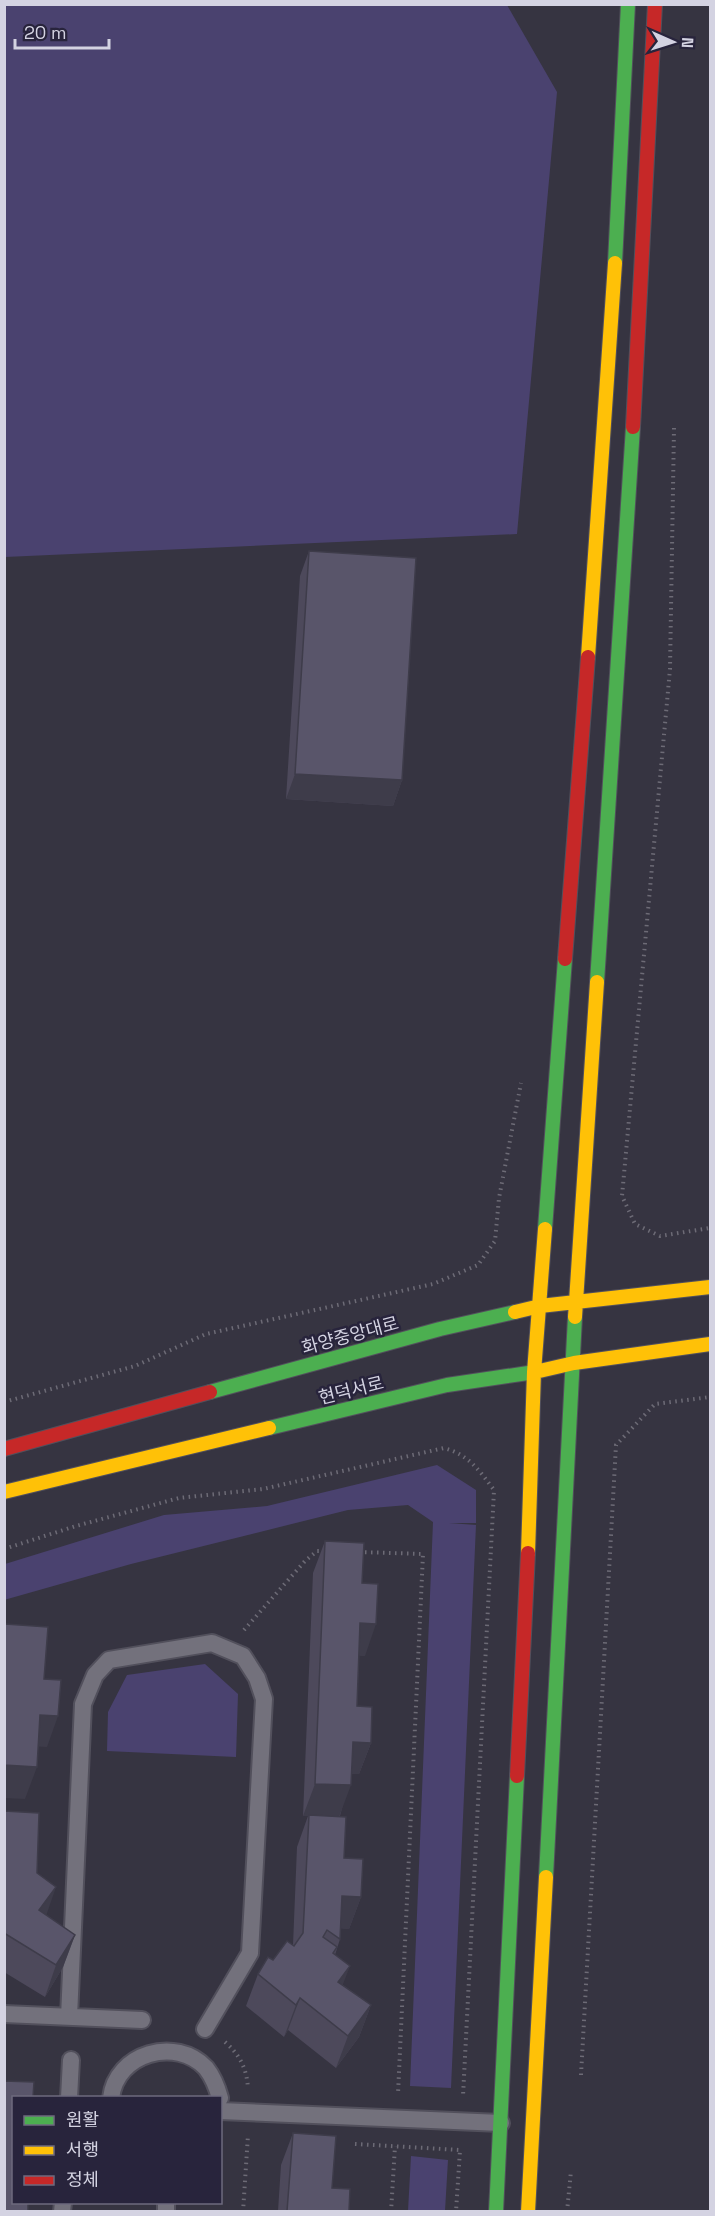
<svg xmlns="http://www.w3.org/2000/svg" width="715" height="2216" font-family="'Space Grotesk','Noto Sans KR',sans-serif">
  <rect width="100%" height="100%" fill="#363441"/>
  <path fill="#4a426f" d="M 4,5 L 507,5 L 557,92 L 517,534 L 5,557 Z
    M 437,1465 L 476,1490 L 476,1523 L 449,1523 L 476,1525 L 451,2088 L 410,2086 L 433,1522 L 408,1505 L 348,1510 L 131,1564 L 4,1600 L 5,1564 L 164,1515 L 267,1506 Z
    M 205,1664 L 238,1694 L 236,1757 L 107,1751 L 108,1712 L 127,1675 Z
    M 411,2156 L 448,2160 L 445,2211 L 408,2211 Z"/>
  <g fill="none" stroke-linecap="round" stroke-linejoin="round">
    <defs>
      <path id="lane" d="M 4,2014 L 142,2020
        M 69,2017 L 83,1704 L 95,1675 L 109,1660 L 212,1643 L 243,1656 L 257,1678 L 264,1699 L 250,1953 L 205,2029
        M 69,2098 L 71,2060
        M 111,2098 C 116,2053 176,2036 206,2068 C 213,2077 217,2087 220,2098
        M 220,2111 L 501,2123
        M 62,2212 L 63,2202
        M 166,2212 L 166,2202"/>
      <path id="fast" d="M 615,263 L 628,4
        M 597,982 L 633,427
        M 545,1229 L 565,959
        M 210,1392 L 440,1329 L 515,1312
        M 269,1428 L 447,1385 L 535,1372
        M 546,1877 L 575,1317
        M 496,2212 L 517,1776"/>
      <path id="slow" d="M 588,657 L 615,263
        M 515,1312 L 540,1306 L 710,1287
        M 575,1317 L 597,982
        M 535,1372 L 574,1363 L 710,1344
        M 4,1492 L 269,1428
        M 528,1553 L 534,1372 L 545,1229
        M 528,2212 L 546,1877"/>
      <path id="jam" d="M 633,427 L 655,4
        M 565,959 L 588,657
        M 4,1449 L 210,1392
        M 517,1776 L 528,1553"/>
    </defs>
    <use href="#lane" stroke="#52505c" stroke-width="20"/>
    <use href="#fast" stroke="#52505c" stroke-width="16"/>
    <use href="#slow" stroke="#52505c" stroke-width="16"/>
    <use href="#jam" stroke="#52505c" stroke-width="16"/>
    <path stroke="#6d6b76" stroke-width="4" stroke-dasharray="1.5 4.5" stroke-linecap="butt" d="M 674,428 L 670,669 L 622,1196 L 635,1224 L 660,1236 L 710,1228
      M 4,1402 L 135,1366 L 206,1334 L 433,1284 L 478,1265 L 495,1241 L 499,1198 L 521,1083
      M 4,1549 L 76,1526 L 179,1498 L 263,1489 L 444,1448 C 469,1455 479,1470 494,1490 L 463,2096 L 461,2096
      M 359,1552 L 423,1554 L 398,2094
      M 244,1630 L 305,1561 L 317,1551 L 325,1551
      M 225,2042 C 240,2055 247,2069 248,2089
      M 581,2075 L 616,1445 L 655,1404 L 710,1397
      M 355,2144 L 460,2150 L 456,2212
      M 243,2212 L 248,2135
      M 391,2212 L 395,2146
      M 567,2212 L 571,2171"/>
    <use href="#lane" stroke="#73717c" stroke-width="16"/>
    <use href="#fast" stroke="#4caf50" stroke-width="14"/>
    <use href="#slow" stroke="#ffc107" stroke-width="14"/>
    <use href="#jam" stroke="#c62828" stroke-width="14"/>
  </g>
  <path fill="#4d495b" d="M 309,551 L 402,780 L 393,806 L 286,799 L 300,576 Z
    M 325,1541 L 362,1583 L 365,1656 L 359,1655 L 357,1706 L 371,1743 L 359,1774 L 351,1774 L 340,1816 L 344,1858 L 361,1897 L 349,1929 L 341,1928 L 340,1939 L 335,1955 L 343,1985 L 371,2005 L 359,2037 L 336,2068 L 288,2030 L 284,2037 L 246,2006 L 258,1974 L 273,1960 L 293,1945 L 297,1847 L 308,1816 L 303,1816 L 313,1573 Z
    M 4,1811 L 37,1873 L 46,1915 L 75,1935 L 63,1967 L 45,1997 L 4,1972 Z
    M 293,2133 L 332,2188 L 349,2211 L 278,2211 L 281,2165 Z"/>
  <path fill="#3e3c4a" d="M 295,774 L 402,780 L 393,806 L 286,799 Z
    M 360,1623 L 376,1624 L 365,1656 L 349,1655 Z
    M 40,1715 L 58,1716 L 47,1747 L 28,1746 Z
    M 353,1742 L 371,1743 L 359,1774 L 342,1774 Z
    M 4,1765 L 37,1767 L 25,1799 L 4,1798 Z
    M 315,1784 L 351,1785 L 339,1817 L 303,1816 Z
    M 56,1887 L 45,1919 L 39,1910 Z
    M 342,1896 L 361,1897 L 349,1929 L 330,1928 Z
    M 75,1935 L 63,1967 L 45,1997 L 56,1965 Z
    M 350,1966 L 338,1997 L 338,1982 Z
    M 300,1998 L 288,2030 L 284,2037 L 296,2005 Z
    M 371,2005 L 359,2037 L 336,2068 L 348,2036 Z
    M 18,2202 L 38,2202 L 37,2204 Z"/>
  <path fill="#59556a" stroke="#3e3c4a" stroke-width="1.5" d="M 309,551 L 416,558 L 402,780 L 295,774 Z
    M 325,1541 L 364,1543 L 362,1583 L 378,1584 L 376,1624 L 360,1623 L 357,1706 L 372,1707 L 371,1743 L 353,1742 L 351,1785 L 315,1784 Z
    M 5,1624 L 48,1627 L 44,1679 L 61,1680 L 58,1716 L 40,1715 L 37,1767 L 4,1765 L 4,1641 Z
    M 4,1811 L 39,1813 L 37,1873 L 56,1887 L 39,1910 L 75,1935 L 56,1965 L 4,1933 Z
    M 309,1815 L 346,1817 L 344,1858 L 363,1859 L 361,1897 L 342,1896 L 340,1939 L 327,1930 L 323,1937 L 337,1947 L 333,1953 L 350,1966 L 338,1982 L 371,2005 L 348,2036 L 300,1998 L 296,2005 L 258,1974 L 268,1957 L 273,1960 L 287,1941 L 294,1946 L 303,1933 Z
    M 4,2081 L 34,2082 L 33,2097 L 14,2097 L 14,2202 L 28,2202 L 28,2211 L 4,2211 Z
    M 293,2133 L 336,2136 L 332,2188 L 350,2189 L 349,2211 L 287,2211 Z"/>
  <g text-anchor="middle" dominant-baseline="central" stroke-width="5" stroke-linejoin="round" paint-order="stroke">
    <g font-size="18" fill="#d4d3e2" stroke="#28243c">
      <text transform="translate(350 1335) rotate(-15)">화양중앙대로</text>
      <text transform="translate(351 1390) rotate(-14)">현덕서로</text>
    </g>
  </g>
  <rect width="715" height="2216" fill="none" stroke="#d4d3e2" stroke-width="12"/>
  <rect x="12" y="2096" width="210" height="108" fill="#28243c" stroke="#6d6a7e" stroke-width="1.5"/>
  <rect x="24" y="2116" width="30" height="9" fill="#4caf50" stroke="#6d6a7e" stroke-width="1.5"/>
  <text x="66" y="2126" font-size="18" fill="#d4d3e2">원활</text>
  <rect x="24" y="2146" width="30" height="9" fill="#ffc107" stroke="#6d6a7e" stroke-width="1.5"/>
  <text x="66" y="2156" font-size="18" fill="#d4d3e2">서행</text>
  <rect x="24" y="2176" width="30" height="9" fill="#c62828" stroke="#6d6a7e" stroke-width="1.5"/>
  <text x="66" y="2186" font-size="18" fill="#d4d3e2">정체</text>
  <g transform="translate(673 42) rotate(93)" stroke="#28243c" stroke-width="4.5" paint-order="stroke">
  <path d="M0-4.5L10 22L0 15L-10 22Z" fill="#d4d3e2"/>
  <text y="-9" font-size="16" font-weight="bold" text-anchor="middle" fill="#d4d3e2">N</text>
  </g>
  <path d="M15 39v9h94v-9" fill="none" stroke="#d4d3e2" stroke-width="3"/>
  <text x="24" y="39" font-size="18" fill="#d4d3e2" stroke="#28243c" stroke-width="4.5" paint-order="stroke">20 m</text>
</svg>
